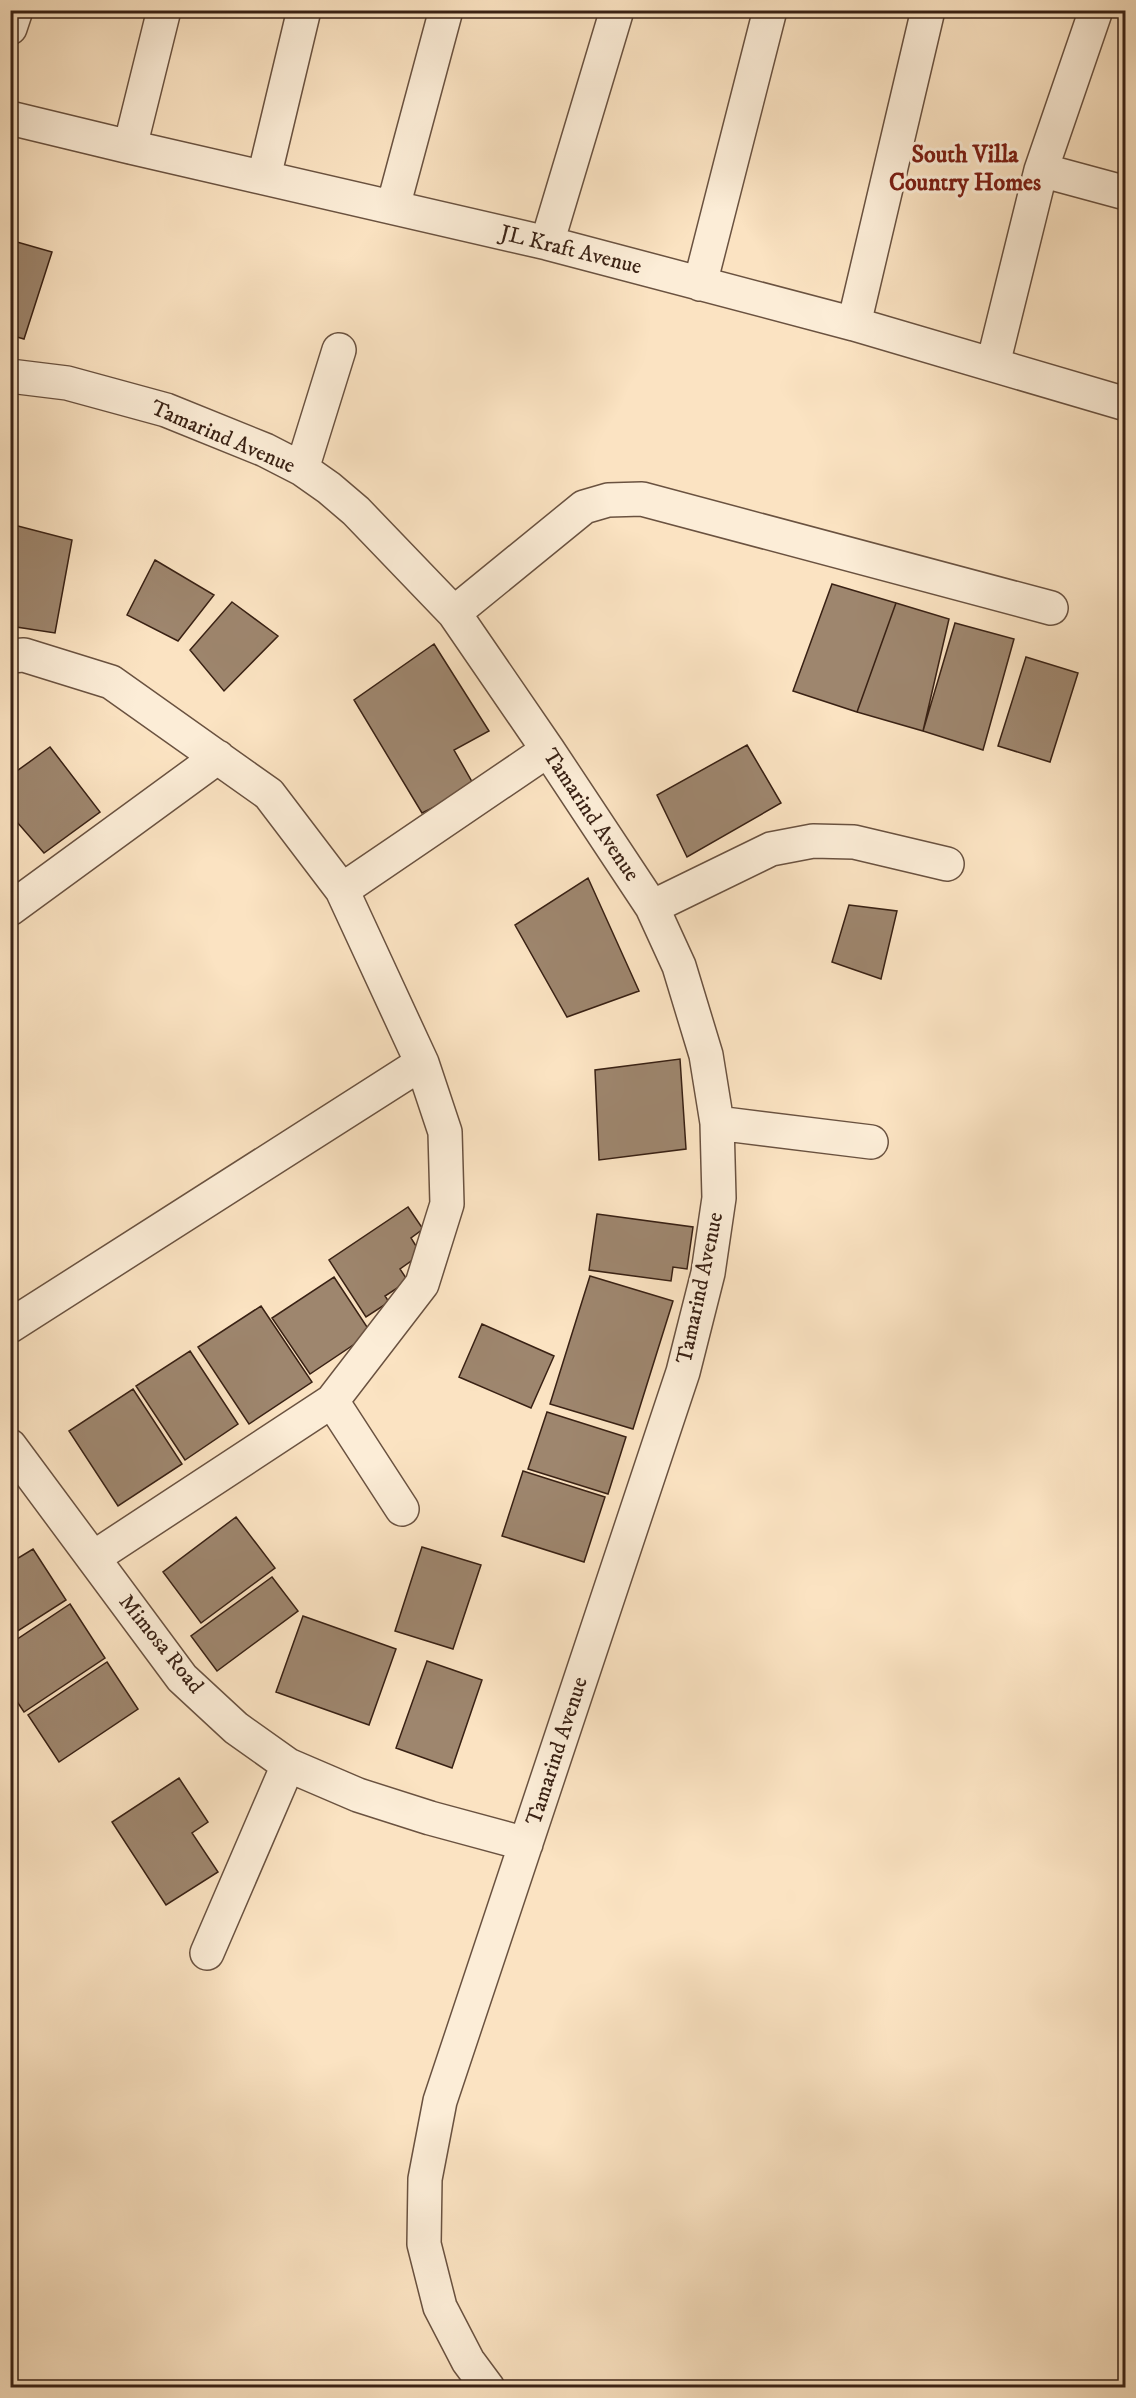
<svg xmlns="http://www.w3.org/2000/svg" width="1136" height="2398" font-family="'IM FELL DW Pica',serif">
  <rect width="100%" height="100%" fill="#fbe3c2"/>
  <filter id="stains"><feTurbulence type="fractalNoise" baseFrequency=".00333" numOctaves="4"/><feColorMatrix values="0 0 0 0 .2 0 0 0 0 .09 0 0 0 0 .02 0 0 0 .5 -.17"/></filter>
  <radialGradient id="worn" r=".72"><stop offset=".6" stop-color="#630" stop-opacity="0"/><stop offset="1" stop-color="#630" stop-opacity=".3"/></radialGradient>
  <path fill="#9e866e" stroke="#392114" stroke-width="1.5" d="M 10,240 L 52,252 L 24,339 L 10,335 Z
    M 14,525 L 72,540 L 55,633 L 10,626 L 10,562 Z
    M 155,560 L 214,595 L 178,641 L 127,615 Z
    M 832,584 L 896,603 L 857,712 L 793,691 Z
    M 232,602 L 278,636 L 224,691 L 190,650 Z
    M 896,603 L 949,619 L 923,731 L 857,712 Z
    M 955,623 L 1014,639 L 983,750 L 923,731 Z
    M 434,644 L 489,731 L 454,750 L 475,787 L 422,813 L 354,700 Z
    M 1026,657 L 1078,673 L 1050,762 L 998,746 Z
    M 747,745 L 781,803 L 687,857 L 657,795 Z
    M 50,747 L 100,812 L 44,853 L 10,814 L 10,776 Z
    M 588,878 L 639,991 L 567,1017 L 515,925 Z
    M 849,905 L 897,911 L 881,979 L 832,962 Z
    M 680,1059 L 686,1149 L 599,1160 L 595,1070 Z
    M 408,1207 L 423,1229 L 411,1238 L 421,1254 L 400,1269 L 408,1281 L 385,1296 L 389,1302 L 366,1317 L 329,1260 Z
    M 597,1214 L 693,1227 L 687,1269 L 673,1267 L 671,1281 L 589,1270 Z
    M 590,1276 L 673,1301 L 633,1429 L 550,1404 Z
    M 334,1277 L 371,1333 L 310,1374 L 272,1318 Z
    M 261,1306 L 312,1382 L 249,1424 L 198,1347 Z
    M 482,1324 L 554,1356 L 531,1408 L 459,1377 Z
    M 190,1351 L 238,1424 L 185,1460 L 136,1386 Z
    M 133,1389 L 182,1464 L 118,1506 L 69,1431 Z
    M 547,1412 L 626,1437 L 608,1494 L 528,1469 Z
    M 523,1471 L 605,1497 L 584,1562 L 502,1536 Z
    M 236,1517 L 275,1568 L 201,1623 L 163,1572 Z
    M 422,1547 L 481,1565 L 453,1649 L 395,1631 Z
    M 33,1549 L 66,1600 L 10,1636 L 10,1563 Z
    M 272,1577 L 298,1611 L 217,1671 L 191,1636 Z
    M 70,1604 L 105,1658 L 24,1712 L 10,1691 L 10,1644 Z
    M 303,1616 L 396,1649 L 369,1725 L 276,1692 Z
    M 427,1661 L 482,1680 L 452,1768 L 396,1748 Z
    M 107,1662 L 138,1709 L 59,1762 L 28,1715 Z
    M 179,1778 L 208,1822 L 192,1833 L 218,1872 L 166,1905 L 112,1822 Z"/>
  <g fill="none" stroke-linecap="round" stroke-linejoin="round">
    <defs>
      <path id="street" d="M 10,28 L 16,10
        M 10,118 L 130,147 L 547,243 L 854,324 L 1126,404
        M 130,147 L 164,10
        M 1041,170 L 1126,193
        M 264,177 L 304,10
        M 393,207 L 446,10
        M 547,243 L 617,10
        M 700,284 L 770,10
        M 854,324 L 928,10
        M 993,364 L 1041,170 L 1096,10
        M 10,376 L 67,383 L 166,410 L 265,450 L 302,469 L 329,488 L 356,511 L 454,613 L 548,750 L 652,907 L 679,966 L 706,1055 L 717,1123 L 719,1198 L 708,1273 L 683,1372 L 440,2101 L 425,2179 L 424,2244 L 440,2307 L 468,2361 L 488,2388
        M 302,469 L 339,350
        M 454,613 L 584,507 L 608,500 L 642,499 L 1051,608
        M 10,656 L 24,655 L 111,682 L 269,794 L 342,890 L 422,1063 L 445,1132 L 447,1204 L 422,1284 L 332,1401 L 93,1558
        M 342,890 L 548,750
        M 652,907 L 771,849 L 813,841 L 854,842 L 947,864
        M 10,909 L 218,757
        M 717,1123 L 871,1142
        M 10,1326 L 422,1063
        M 332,1401 L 402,1509
        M 10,1446 L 182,1678 L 236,1728 L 288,1765 L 358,1795 L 430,1818 L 526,1844
        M 207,1953 L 288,1765"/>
    </defs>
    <use href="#street" stroke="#6a5240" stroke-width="36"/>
    <use href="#street" stroke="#fcedd7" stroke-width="33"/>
  </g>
  <g text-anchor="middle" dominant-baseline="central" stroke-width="6" stroke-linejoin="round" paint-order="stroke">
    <g font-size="22" fill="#392114" stroke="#fcedd7">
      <text transform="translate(571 250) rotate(14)">JL Kraft Avenue</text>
      <text transform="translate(223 437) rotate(23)">Tamarind Avenue</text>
      <text transform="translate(591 815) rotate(56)">Tamarind Avenue</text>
      <text transform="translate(700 1288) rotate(-78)">Tamarind Avenue</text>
      <text transform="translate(161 1644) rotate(51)">Mimosa Road</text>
      <text transform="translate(557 1751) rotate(-72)">Tamarind Avenue</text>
    </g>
    <g font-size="24" font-weight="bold" fill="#7a1f14" stroke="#fcedd7">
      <text x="965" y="155">South Villa<tspan x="965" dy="28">Country Homes</tspan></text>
    </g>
  </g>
  <rect width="1136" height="2398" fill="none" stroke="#fbe3c2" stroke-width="36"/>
  <rect x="12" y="12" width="1112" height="2374" fill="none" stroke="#392114" stroke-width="3"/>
  <rect x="18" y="18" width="1100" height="2362" fill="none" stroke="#392114" stroke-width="1.5"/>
  <rect width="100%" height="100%" filter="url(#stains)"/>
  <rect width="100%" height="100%" fill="url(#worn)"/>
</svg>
